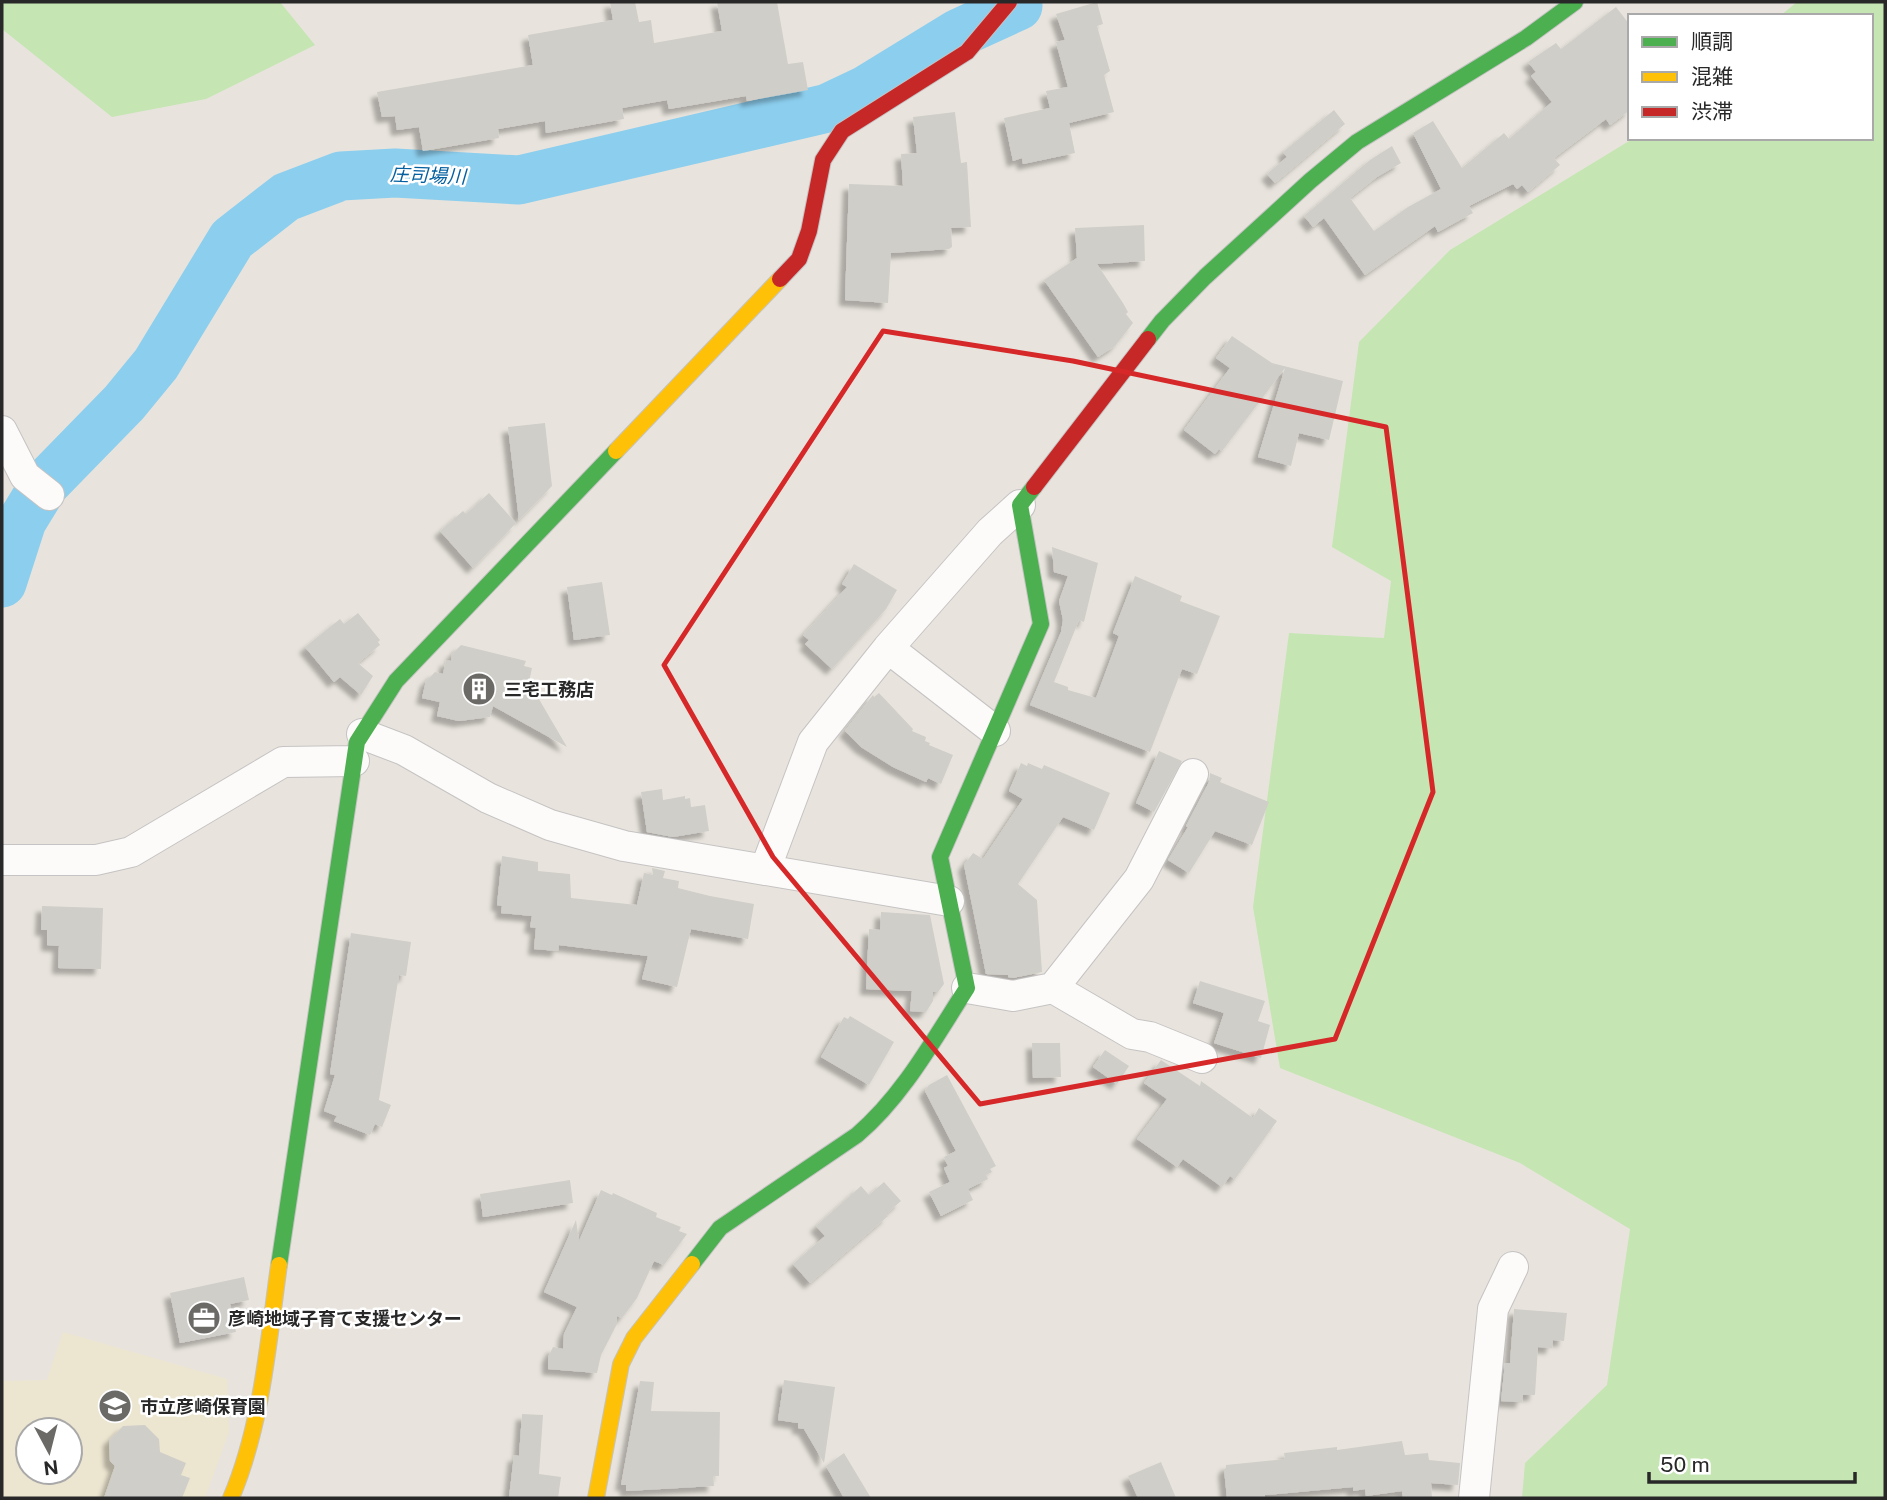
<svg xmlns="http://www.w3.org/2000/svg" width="1887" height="1500" font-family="'Public Sans','Noto Sans JP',sans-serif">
  <defs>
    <filter id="shadow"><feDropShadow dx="-6" dy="6" stdDeviation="2" flood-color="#0004"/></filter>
  </defs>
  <rect width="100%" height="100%" fill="#e8e4dd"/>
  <path fill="#ece5d0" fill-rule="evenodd" d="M 63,1332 L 227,1379 L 229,1432 L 205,1498 L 2,1498 L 2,1381 L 47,1380 ZM 28,1430 L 70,1430 L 70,1472 L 28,1472 Z"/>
  <path fill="#c5e5b3" d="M 2,2 L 280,2 L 315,45 L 206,99 L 112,117 L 2,29 Z
    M 1797,2 L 1885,2 L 1885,1498 L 1522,1498 L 1525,1463 L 1607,1385 L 1630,1229 L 1520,1163 L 1280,1068 L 1253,907 L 1289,633 L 1384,638 L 1391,581 L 1332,547 L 1359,342 L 1450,250 L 1634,138 L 1871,138 L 1871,16 L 1780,16 Z"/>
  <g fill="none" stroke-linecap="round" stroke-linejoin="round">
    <path stroke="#8cceee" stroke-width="49" d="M 2,583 L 22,521 L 44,485 L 124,403 L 156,364 L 232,239 L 286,197 L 341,176 L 395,173 L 519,180 L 828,108 L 866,90 L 959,33 L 1018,6"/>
  </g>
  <path fill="#d0cec9" filter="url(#shadow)" d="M 610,2 L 635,2 L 639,22 L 651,20 L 654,43 L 722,31 L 717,2 L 777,2 L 788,64 L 803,62 L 808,90 L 747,101 L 746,96 L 669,109 L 667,100 L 622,108 L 624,119 L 546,133 L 545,121 L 498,129 L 499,138 L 423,151 L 419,127 L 397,130 L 395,116 L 382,117 L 377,92 L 533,65 L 528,35 L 613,20 Z
    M 1097,2 L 1103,24 L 1097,26 L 1110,71 L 1104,75 L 1114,112 L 1069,123 L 1075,153 L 1023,164 L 1022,158 L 1013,161 L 1004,118 L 1050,108 L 1046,91 L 1068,87 L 1056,42 L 1065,40 L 1056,14 Z
    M 1616,7 L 1630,25 L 1630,110 L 1610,125 L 1606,119 L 1554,158 L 1560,165 L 1528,192 L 1522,185 L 1517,189 L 1513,184 L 1469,206 L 1473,213 L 1438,232 L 1435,226 L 1365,275 L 1324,218 L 1313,227 L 1304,216 L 1370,160 L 1392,146 L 1401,163 L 1377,177 L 1350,198 L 1374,231 L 1408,207 L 1441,189 L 1413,133 L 1433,121 L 1462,168 L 1504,133 L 1509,139 L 1552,102 L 1531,76 L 1536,72 L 1528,62 L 1556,43 L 1561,49 Z
    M 1334,110 L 1345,124 L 1275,183 L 1267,174 L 1287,157 L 1283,152 Z
    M 955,112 L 961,163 L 967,162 L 971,227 L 951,228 L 952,247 L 949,249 L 891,253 L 888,303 L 845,300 L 849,184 L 903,186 L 901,154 L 917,153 L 913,117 Z
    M 1144,225 L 1145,261 L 1097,264 L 1123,303 L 1128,312 L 1126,314 L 1133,323 L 1115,346 L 1098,357 L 1044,280 L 1077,258 L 1075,228 Z
    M 1232,336 L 1272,363 L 1343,381 L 1329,440 L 1299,433 L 1291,466 L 1258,457 L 1285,368 L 1222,451 L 1219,449 L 1215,454 L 1184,430 L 1230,368 L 1216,358 Z
    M 545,423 L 552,486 L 519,520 L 508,427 Z
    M 489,493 L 516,523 L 473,568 L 440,531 L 463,511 L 466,514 Z
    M 1052,547 L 1098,563 L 1084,622 L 1079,620 L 1054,682 L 1068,687 L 1068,690 L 1096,698 L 1119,636 L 1113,633 L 1135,576 L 1182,596 L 1180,601 L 1220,616 L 1197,674 L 1182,669 L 1150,752 L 1030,705 L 1061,632 L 1063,620 L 1059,601 L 1068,576 L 1054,572 Z
    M 854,564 L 897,590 L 886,609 L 832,669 L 805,644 L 809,640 L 803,635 L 847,587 L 842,584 Z
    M 602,582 L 610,635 L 574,640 L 567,587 Z
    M 358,613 L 380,640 L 378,642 L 380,645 L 358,663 L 373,676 L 361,695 L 340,677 L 334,682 L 305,647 L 340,619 L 344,624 Z
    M 461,645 L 526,661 L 524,666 L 532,668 L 529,682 L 567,747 L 493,706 L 490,717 L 459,721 L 437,716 L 440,702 L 422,698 L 426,681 L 435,672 L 443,674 L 446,660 L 451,661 L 452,654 Z
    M 879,693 L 913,729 L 912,731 L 926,737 L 925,741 L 930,743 L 929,745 L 953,755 L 941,784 L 928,778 L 926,782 L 893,767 L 861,747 L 845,731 L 873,695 L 874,697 Z
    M 1159,751 L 1182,761 L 1154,812 L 1136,803 Z
    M 1021,763 L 1027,766 L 1028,763 L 1042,769 L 1044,765 L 1110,793 L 1094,830 L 1063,817 L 1018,884 L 1037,900 L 1042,972 L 1013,978 L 1008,977 L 1008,975 L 986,974 L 964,865 L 973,853 L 983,859 L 1023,799 L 1009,791 Z
    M 1210,773 L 1222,778 L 1220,782 L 1269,802 L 1252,845 L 1215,831 L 1189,873 L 1168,860 L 1188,827 L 1186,826 L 1209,782 Z
    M 662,789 L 663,800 L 685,796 L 685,799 L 690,798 L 691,807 L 705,805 L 709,831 L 673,837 L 647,832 L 641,792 Z
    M 502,856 L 538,862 L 538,871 L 570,874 L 571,898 L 637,905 L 644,873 L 653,875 L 652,868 L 665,871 L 663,878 L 679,881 L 678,888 L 710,896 L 754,904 L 748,939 L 691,929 L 677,987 L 642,979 L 648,956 L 559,945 L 558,951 L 534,949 L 536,928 L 530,927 L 532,916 L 501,913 L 502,906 L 497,905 Z
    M 42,906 L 103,908 L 101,969 L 58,968 L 59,946 L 47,945 L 47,930 L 41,930 Z
    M 881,912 L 930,915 L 944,984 L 938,992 L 933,992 L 933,1001 L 926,1012 L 910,1011 L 912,991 L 866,989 L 869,929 L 880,930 Z
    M 351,933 L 411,942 L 406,976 L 399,975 L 379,1100 L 391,1105 L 382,1127 L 375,1124 L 370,1135 L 334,1121 L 337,1116 L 324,1111 L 335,1075 L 330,1074 Z
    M 1200,981 L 1265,1001 L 1258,1021 L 1270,1025 L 1261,1058 L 1214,1043 L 1224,1013 L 1193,1003 Z
    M 850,1016 L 894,1042 L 869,1085 L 821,1057 L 844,1017 L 848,1019 Z
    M 1032,1043 L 1060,1043 L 1061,1077 L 1033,1078 Z
    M 1105,1050 L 1129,1066 L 1117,1084 L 1093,1067 Z
    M 1161,1060 L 1200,1086 L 1201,1081 L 1253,1118 L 1259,1108 L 1277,1121 L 1235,1179 L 1230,1176 L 1222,1187 L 1183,1159 L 1177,1167 L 1137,1139 L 1167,1099 L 1144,1083 Z
    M 947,1075 L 996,1166 L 990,1169 L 992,1172 L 986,1175 L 988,1179 L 968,1189 L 973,1200 L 941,1216 L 929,1192 L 950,1182 L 944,1168 L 948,1166 L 944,1157 L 956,1151 L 925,1091 L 929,1085 Z
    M 570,1180 L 573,1203 L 483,1217 L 480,1194 Z
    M 884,1182 L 901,1201 L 886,1214 L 888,1216 L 810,1283 L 793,1264 L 825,1236 L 816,1226 L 861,1186 L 869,1195 Z
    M 601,1190 L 612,1195 L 613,1193 L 657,1213 L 656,1217 L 681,1227 L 679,1231 L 687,1234 L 664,1265 L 654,1261 L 637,1298 L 622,1318 L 617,1316 L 617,1324 L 601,1355 L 597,1373 L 548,1369 L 548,1357 L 553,1347 L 563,1349 L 564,1334 L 577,1307 L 544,1292 L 576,1220 L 579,1241 Z
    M 244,1277 L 249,1300 L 230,1304 L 236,1332 L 180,1343 L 170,1293 Z
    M 1514,1309 L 1567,1313 L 1564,1341 L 1553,1340 L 1552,1348 L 1538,1347 L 1535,1395 L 1523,1395 L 1522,1402 L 1501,1401 L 1505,1363 L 1510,1363 Z
    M 784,1380 L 835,1387 L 824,1463 L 804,1429 L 798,1428 L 798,1423 L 778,1420 Z
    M 640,1381 L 654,1382 L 651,1411 L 720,1412 L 719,1476 L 713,1476 L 714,1486 L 626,1491 L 626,1485 L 621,1485 Z
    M 522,1414 L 543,1415 L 539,1474 L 561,1477 L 558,1498 L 509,1498 L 514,1455 L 519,1456 Z
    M 145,1425 L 159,1439 L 160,1452 L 186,1463 L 181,1475 L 190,1478 L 182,1498 L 104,1498 L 115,1466 L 110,1461 L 109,1440 L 123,1426 Z
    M 1402,1441 L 1405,1455 L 1428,1453 L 1429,1460 L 1460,1463 L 1458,1485 L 1431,1483 L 1432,1498 L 1403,1498 L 1402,1491 L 1366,1496 L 1365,1489 L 1353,1491 L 1353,1487 L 1265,1495 L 1265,1498 L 1227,1498 L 1224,1469 L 1226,1468 L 1226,1465 L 1285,1459 L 1284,1453 L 1337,1447 L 1337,1450 Z
    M 844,1453 L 871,1498 L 844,1498 L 826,1466 Z
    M 1161,1462 L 1176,1498 L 1138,1498 L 1128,1476 Z"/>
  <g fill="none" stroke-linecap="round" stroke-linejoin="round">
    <defs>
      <path id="street" d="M 2,431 L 25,476 L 49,495
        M 888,648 L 995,731
        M 362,734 L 404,750 L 488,798 L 550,825 L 624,846 L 949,901
        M 2,860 L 96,860 L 131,852 L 283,762 L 354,761
        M 765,870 L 813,742 L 888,648 L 990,532 L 1020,505
        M 967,988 L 1013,996 L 1053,988 L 1132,1034 L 1150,1037 L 1202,1058
        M 1053,988 L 1139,879 L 1193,774
        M 1474,1498 L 1493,1309 L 1513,1267"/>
      <path id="fast" d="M 1148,339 L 1162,321 L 1205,277 L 1310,181 L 1357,142 L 1526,38 L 1575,2
        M 692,1264 L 720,1228 L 857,1135 C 903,1096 934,1039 967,988 L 940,857 L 1041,624 L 1020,505 L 1034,487
        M 279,1265 L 357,742 L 396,681 L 616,451"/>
      <path id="slow" d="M 616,451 L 780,279
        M 231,1498 C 262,1425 268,1343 279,1265
        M 596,1498 L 621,1364 L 634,1338 L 692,1264"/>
      <path id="jam" d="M 780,279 L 799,259 L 809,231 L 823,160 L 842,131 L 967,52 L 1009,2
        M 1034,487 L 1148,339"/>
    </defs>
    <use href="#street" stroke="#c5c3c3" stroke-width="32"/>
    <use href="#fast" stroke="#c5c3c3" stroke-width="18"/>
    <use href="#slow" stroke="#c5c3c3" stroke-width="18"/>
    <use href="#jam" stroke="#c5c3c3" stroke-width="18"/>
    <use href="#street" stroke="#fcfbfa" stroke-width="30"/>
    <use href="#fast" stroke="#4caf50" stroke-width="16"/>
    <use href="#slow" stroke="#ffc107" stroke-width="16"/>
    <use href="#jam" stroke="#c62828" stroke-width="16"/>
  </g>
  <path fill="none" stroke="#d62828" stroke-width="5" stroke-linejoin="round" d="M 883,331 L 1073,361 L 1386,427 L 1433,792 L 1335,1039 L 980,1104 L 773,857 L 664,665 Z"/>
  <defs>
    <symbol id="building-disc" viewBox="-11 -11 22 22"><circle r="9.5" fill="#6b6a67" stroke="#fff"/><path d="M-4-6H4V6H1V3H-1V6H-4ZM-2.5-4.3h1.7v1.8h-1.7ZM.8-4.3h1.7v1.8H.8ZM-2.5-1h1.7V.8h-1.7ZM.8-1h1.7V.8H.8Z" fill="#fff"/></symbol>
    <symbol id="office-disc" viewBox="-11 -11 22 22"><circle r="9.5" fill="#6b6a67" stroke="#fff"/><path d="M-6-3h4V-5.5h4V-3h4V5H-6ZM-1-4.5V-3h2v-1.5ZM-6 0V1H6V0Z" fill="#fff"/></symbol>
    <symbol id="school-disc" viewBox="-11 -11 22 22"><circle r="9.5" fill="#6b6a67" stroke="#fff"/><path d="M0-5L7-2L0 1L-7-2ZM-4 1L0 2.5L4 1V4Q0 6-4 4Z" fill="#fff"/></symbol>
  </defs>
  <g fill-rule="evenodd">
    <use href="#building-disc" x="460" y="670" width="38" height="38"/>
    <use href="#office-disc" x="185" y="1299" width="38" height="38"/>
    <use href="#school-disc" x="96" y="1387" width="38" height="38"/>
  </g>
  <g text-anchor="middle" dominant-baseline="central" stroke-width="5" stroke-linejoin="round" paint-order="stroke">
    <g font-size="18" font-weight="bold" fill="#282828" stroke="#fff" text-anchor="start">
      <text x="504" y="689">三宅工務店</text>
      <text x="228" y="1318">彦崎地域子育て支援センター</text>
      <text x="140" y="1406">市立彦崎保育園</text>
    </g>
    <g font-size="19" font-style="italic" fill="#05609f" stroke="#fff">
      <text transform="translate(428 175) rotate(2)">庄司場川</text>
    </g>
  </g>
  <rect width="1887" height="1500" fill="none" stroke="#282828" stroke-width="7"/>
  <rect x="1628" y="14" width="245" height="126" fill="#ffffff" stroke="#a9a9a9" stroke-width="2"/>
  <rect x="1642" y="37" width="35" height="10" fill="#4caf50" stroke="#a9a9a9" stroke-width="2"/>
  <text x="1691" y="49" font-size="21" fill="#282828">順調</text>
  <rect x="1642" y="72" width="35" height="10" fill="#ffc107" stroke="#a9a9a9" stroke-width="2"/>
  <text x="1691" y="84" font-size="21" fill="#282828">混雑</text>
  <rect x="1642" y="107" width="35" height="10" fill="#c62828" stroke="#a9a9a9" stroke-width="2"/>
  <text x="1691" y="119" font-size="21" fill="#282828">渋滞</text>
  <g transform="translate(49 1451) rotate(173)"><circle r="33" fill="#ffffff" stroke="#a9a9a9" stroke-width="2"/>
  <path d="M0-5L12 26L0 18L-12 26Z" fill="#6b6a67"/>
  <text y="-10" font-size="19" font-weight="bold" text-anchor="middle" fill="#282828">N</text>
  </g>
  <path d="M1649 1472v10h206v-10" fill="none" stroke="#282828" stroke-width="3.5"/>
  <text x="1660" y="1472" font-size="21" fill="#282828" stroke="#ffffff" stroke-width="5" paint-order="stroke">50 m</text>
</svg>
